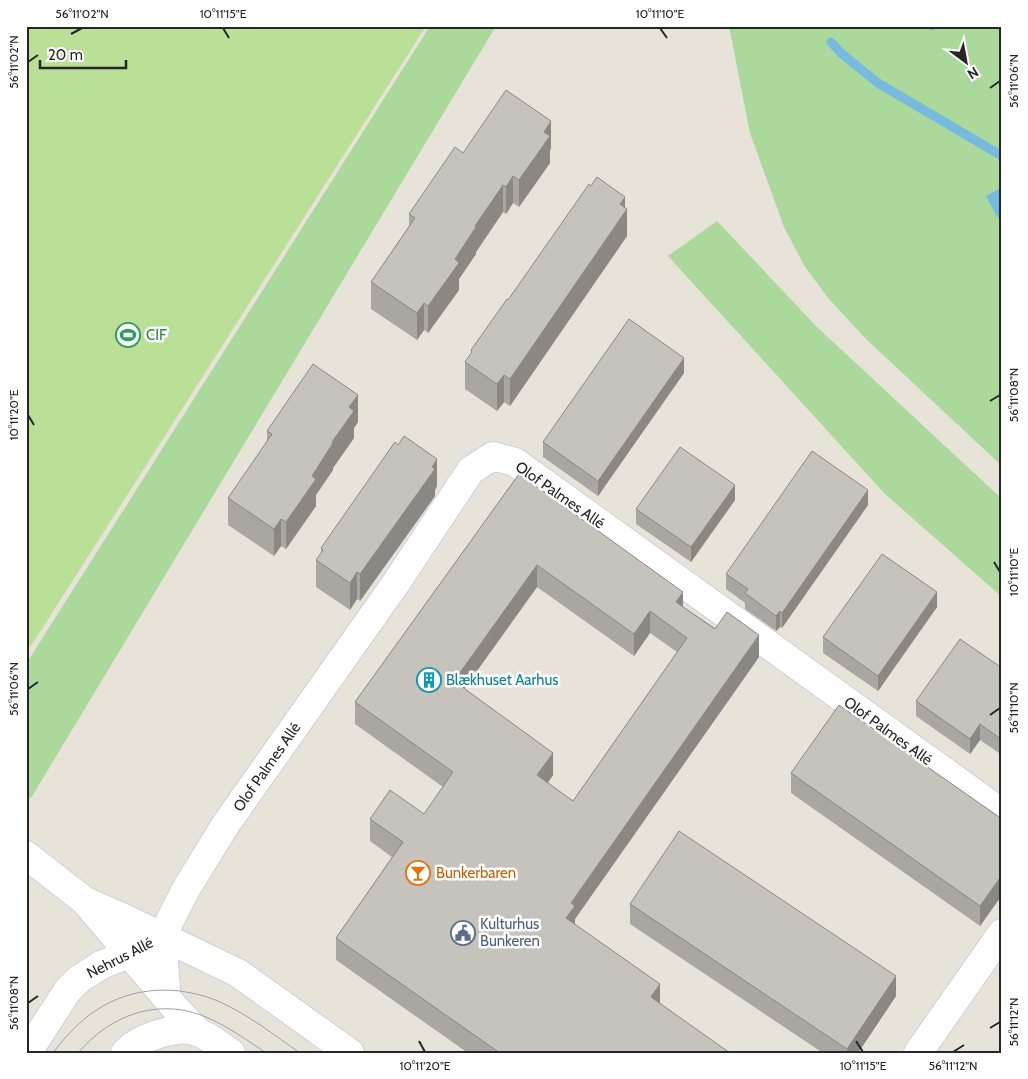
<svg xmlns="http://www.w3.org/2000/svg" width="1028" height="1079" font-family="Cabin,sans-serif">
  <rect width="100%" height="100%" fill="#e8e3d9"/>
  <path fill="#aad99b" d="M 430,26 L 496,26 L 31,798 L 26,795 L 26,664 Z
    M 729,26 L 1002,26 L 1002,466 L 866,339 L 829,299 L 805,267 L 784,227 L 750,133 Z
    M 717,221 L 816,326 L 1002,499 L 1002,597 L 885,494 L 668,256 Z"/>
  <path fill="#badf97" d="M 26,26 L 426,26 L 31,646 L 26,644 Z"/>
  <path fill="#76badf" d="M 999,189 L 1002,190 L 1002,221 L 996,215 L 986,196 Z"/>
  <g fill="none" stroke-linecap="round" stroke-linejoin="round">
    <path stroke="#76badf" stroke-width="9" d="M 831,42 L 841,53 L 878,83 L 1002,156"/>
    <defs>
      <path id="minor" d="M 26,855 L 85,901 L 176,1009 L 197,1031
        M 85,901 L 126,919 L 238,973 L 350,1053
        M 163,994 L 166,990 L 162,936 L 186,889 L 226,824 L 396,583 L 471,470 L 493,456 L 515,462 L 1002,813
        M 27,1053 L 68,990 L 78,980 L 101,965 L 129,954 L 144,946
        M 125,1053 C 138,1038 178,1024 197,1032 C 207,1035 222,1047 231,1053
        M 918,1053 L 1002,933"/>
    </defs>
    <use href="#minor" stroke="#cfd0de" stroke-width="30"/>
    <use href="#minor" stroke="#fff" stroke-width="28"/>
    <path stroke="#9d9eaf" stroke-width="1" d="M 53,1053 C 84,1010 125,985 180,991 C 193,993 207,996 220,1002 C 249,1015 274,1035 300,1053
      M 78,1053 C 110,1015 158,997 206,1017 C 225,1025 249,1041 266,1053"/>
  </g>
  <path fill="#aaa7a2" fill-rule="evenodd" d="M 926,26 L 936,26 L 933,31 Z
    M 551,148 L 550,151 L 550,163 L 519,207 L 513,203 L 506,214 L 503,212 L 476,252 L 476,254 L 459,279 L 459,290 L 428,333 L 424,330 L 417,340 L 371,309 L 371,282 L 409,226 L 409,214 L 463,153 Z
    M 625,208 L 627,236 L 510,406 L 504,402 L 497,411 L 465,389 L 465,362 L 471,354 L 471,350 L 508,300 Z
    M 684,373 L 598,496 L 543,457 L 543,442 Z
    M 358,422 L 354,428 L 354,438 L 333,468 L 333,470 L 316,495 L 316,506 L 286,549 L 281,546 L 274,556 L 228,525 L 228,498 L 267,443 L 267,431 Z
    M 519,474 L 683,607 L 759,657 L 575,919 L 575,924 L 660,1004 L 730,1053 L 468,1053 L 336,960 L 336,938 L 392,857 L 370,841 L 370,819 L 424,814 L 443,787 L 355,724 L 355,702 ZM 537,587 L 634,656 L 650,633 L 677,652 L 573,801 L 548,783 L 553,775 L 464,689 Z
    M 437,486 L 435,490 L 435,496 L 360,601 L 357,599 L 350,610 L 316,587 L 316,560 L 321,553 L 321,548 Z
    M 735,500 L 691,562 L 636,524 L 636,509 Z
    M 868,505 L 782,628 L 780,627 L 776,631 L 745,609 L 745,603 L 726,589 L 726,574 Z
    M 937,607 L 878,691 L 823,653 L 823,637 Z
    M 1002,668 L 1002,755 L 980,740 L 970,754 L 916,716 L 916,701 Z
    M 791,773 L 1002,819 L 1002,895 L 980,926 L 791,793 Z
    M 630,904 L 896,996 L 858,1053 L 823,1053 L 630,924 Z"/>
  <path fill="#8b8884" d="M 551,121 L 551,148 L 550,151 L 550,163 L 519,207 L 519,180 L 544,132 Z
    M 513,176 L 513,203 L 506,214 L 506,187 Z
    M 503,185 L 503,212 L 476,252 L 476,254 L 459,279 L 459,290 L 428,333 L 428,306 L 475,226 Z
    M 625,197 L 625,212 L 627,209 L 627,236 L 510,406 L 510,379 Z
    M 424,303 L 424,330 L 417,340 L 417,313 Z
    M 684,358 L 684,373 L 598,496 L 598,481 Z
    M 504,375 L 504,402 L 497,411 L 497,384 Z
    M 358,395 L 358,422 L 354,428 L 354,438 L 333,468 L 333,470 L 316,495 L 316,506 L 286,549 L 286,522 L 312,476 L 332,442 L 349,407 Z
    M 437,459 L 437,486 L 435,490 L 435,496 L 360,601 L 360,574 Z
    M 735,485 L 735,500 L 691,562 L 691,547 Z
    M 868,490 L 868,505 L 782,628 L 782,613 Z
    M 281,519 L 281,546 L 274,556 L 274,529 Z
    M 537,565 L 537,587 L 454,703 L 454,681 Z
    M 357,572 L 357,599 L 350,610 L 350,583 Z
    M 683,592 L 683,614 L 676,602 Z
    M 937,592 L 937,607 L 878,691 L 878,676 Z
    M 650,611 L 650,633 L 634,656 L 634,634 Z
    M 780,611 L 780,627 L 776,631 L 776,616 Z
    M 759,635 L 759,657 L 575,919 L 575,928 L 566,918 L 571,903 Z
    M 980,724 L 980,740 L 970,754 L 970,739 Z
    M 553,753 L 553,775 L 537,797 L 537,775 Z
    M 1002,875 L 1002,895 L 980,926 L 980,906 Z
    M 896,976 L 896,996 L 858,1053 L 847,1053 L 847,1049 Z
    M 660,984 L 660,1006 L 651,997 Z"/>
  <path fill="#c6c2bc" stroke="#8b8884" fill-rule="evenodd" d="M 506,90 L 551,121 L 544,132 L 550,136 L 519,180 L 513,176 L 506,187 L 503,185 L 475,226 L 476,227 L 455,259 L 459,263 L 428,306 L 424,303 L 417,313 L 371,282 L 415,218 L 409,214 L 455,147 L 463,153 Z
    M 597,177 L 625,197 L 620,204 L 627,209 L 510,379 L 504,375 L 497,384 L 465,362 L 472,352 L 471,350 L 507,299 L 508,300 L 589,184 L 591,186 Z
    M 629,319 L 684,358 L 598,481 L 543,442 Z
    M 313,364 L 358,395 L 349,407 L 354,411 L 332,442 L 333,443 L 312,476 L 316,479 L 286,522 L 281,519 L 274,529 L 228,498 L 272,434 L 267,431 Z
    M 404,436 L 437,459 L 432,467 L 435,469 L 360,574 L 357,572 L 350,583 L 316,560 L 323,550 L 321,548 L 395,442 L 398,445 Z
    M 680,447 L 735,485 L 691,547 L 636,509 Z
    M 812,451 L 868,490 L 782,613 L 780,611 L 776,616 L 745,593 L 748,589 L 726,574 Z
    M 519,474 L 683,592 L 676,602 L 715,629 L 727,612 L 759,635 L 571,903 L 575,906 L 566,918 L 660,984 L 651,997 L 730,1053 L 500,1053 L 336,938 L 403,842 L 370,819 L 390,790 L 424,814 L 453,772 L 355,702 ZM 537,565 L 634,634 L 650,611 L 687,638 L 573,801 L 537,775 L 553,753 L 454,681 Z
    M 882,554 L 937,592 L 878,676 L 823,637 Z
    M 960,639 L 1002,668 L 1002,740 L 980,724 L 970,739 L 916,701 Z
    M 839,705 L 1002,819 L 1002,875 L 980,906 L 791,773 Z
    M 679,831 L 896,976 L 847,1049 L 630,904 Z"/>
  <path fill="none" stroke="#262626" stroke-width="2" d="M 223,28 L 229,38M 660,28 L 667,38M 71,34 L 82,28M 28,62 L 38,55M 990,88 L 1000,81M 990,401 L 1000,395M 28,415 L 34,425M 994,562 L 1000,572M 28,689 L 38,682M 990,715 L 1000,708M 28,1003 L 38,996M 990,1028 L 1000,1022M 419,1041 L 425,1052M 856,1041 L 863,1052M 953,1052 L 964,1045"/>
  <defs>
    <symbol id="stadium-ring" viewBox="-11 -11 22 22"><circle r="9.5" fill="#fff" stroke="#2e9e5b" stroke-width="1.5"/><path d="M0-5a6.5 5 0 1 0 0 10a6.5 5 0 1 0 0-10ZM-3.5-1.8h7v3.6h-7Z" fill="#2e9e5b"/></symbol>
    <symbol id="building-ring" viewBox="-11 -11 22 22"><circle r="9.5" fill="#fff" stroke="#0f9aa8" stroke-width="1.5"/><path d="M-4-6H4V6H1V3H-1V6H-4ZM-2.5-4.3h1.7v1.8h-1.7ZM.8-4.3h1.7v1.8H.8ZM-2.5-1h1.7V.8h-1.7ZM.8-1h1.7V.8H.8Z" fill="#0f9aa8"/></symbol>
    <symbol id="bar-ring" viewBox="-11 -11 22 22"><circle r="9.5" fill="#fff" stroke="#e8710a" stroke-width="1.5"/><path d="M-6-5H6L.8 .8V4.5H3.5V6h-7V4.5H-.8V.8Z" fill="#e8710a"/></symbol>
    <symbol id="civic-ring" viewBox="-11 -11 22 22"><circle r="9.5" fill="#fff" stroke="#5c6f8a" stroke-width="1.5"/><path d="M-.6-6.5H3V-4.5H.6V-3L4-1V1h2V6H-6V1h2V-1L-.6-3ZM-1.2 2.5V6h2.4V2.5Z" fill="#5c6f8a"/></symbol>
  </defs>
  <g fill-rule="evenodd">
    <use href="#stadium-ring" x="114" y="321" width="28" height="28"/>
    <use href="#building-ring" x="415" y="666" width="28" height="28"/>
    <use href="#bar-ring" x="404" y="859" width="28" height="28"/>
    <use href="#civic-ring" x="449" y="919" width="28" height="28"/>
  </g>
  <g text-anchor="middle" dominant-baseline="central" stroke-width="5" stroke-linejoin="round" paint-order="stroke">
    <g font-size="15" fill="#27864d" stroke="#fff" text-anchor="start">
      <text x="146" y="335">CIF</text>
    </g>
    <g font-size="15" fill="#262626" stroke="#fff">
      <text transform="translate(560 495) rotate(35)">Olof Palmes Allé</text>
      <text transform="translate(888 731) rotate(36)">Olof Palmes Allé</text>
      <text transform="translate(267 767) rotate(-55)">Olof Palmes Allé</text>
      <text transform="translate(120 958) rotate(-27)">Nehrus Allé</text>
    </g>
    <g font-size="15" fill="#0d838f" stroke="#fff" text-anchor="start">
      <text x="446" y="680">Blækhuset Aarhus</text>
    </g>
    <g font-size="15" fill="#c56008" stroke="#fff" text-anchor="start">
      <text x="436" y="873">Bunkerbaren</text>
    </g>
    <g font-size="15" fill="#4e5e75" stroke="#fff" text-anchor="start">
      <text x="480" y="924">Kulturhus<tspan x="480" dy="17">Bunkeren</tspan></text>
    </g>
  </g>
  <rect width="1028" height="1079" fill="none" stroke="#ffffff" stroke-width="55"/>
  <g transform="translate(966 62) rotate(148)" stroke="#ffffff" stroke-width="4" paint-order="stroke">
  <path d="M0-4L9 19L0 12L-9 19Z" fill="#262626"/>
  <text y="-8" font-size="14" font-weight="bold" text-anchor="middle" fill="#262626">N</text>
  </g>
  <path d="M40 60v8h86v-8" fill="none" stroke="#262626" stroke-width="2.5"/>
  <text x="48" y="60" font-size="15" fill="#262626" stroke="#ffffff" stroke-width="4" paint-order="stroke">20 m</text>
  <rect x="28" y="28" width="972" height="1024" fill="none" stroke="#262626" stroke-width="2"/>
  <g font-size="12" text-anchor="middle" fill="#262626">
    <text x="82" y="18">56°11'02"N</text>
    <text x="223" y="18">10°11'15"E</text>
    <text x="660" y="18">10°11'10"E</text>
    <text transform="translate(14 62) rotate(-90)" y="4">56°11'02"N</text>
    <text transform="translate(1014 81) rotate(-90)" y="4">56°11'06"N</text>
    <text transform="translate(1014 395) rotate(-90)" y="4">56°11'08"N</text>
    <text transform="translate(14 415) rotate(-90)" y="4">10°11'20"E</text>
    <text transform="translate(1014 572) rotate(-90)" y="4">10°11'10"E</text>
    <text transform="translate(14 689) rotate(-90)" y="4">56°11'06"N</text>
    <text transform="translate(1014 708) rotate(-90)" y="4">56°11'10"N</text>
    <text transform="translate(14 1003) rotate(-90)" y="4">56°11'08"N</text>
    <text transform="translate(1014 1022) rotate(-90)" y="4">56°11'12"N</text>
    <text x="425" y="1070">10°11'20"E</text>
    <text x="863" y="1070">10°11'15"E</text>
    <text x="953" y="1070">56°11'12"N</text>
  </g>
</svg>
